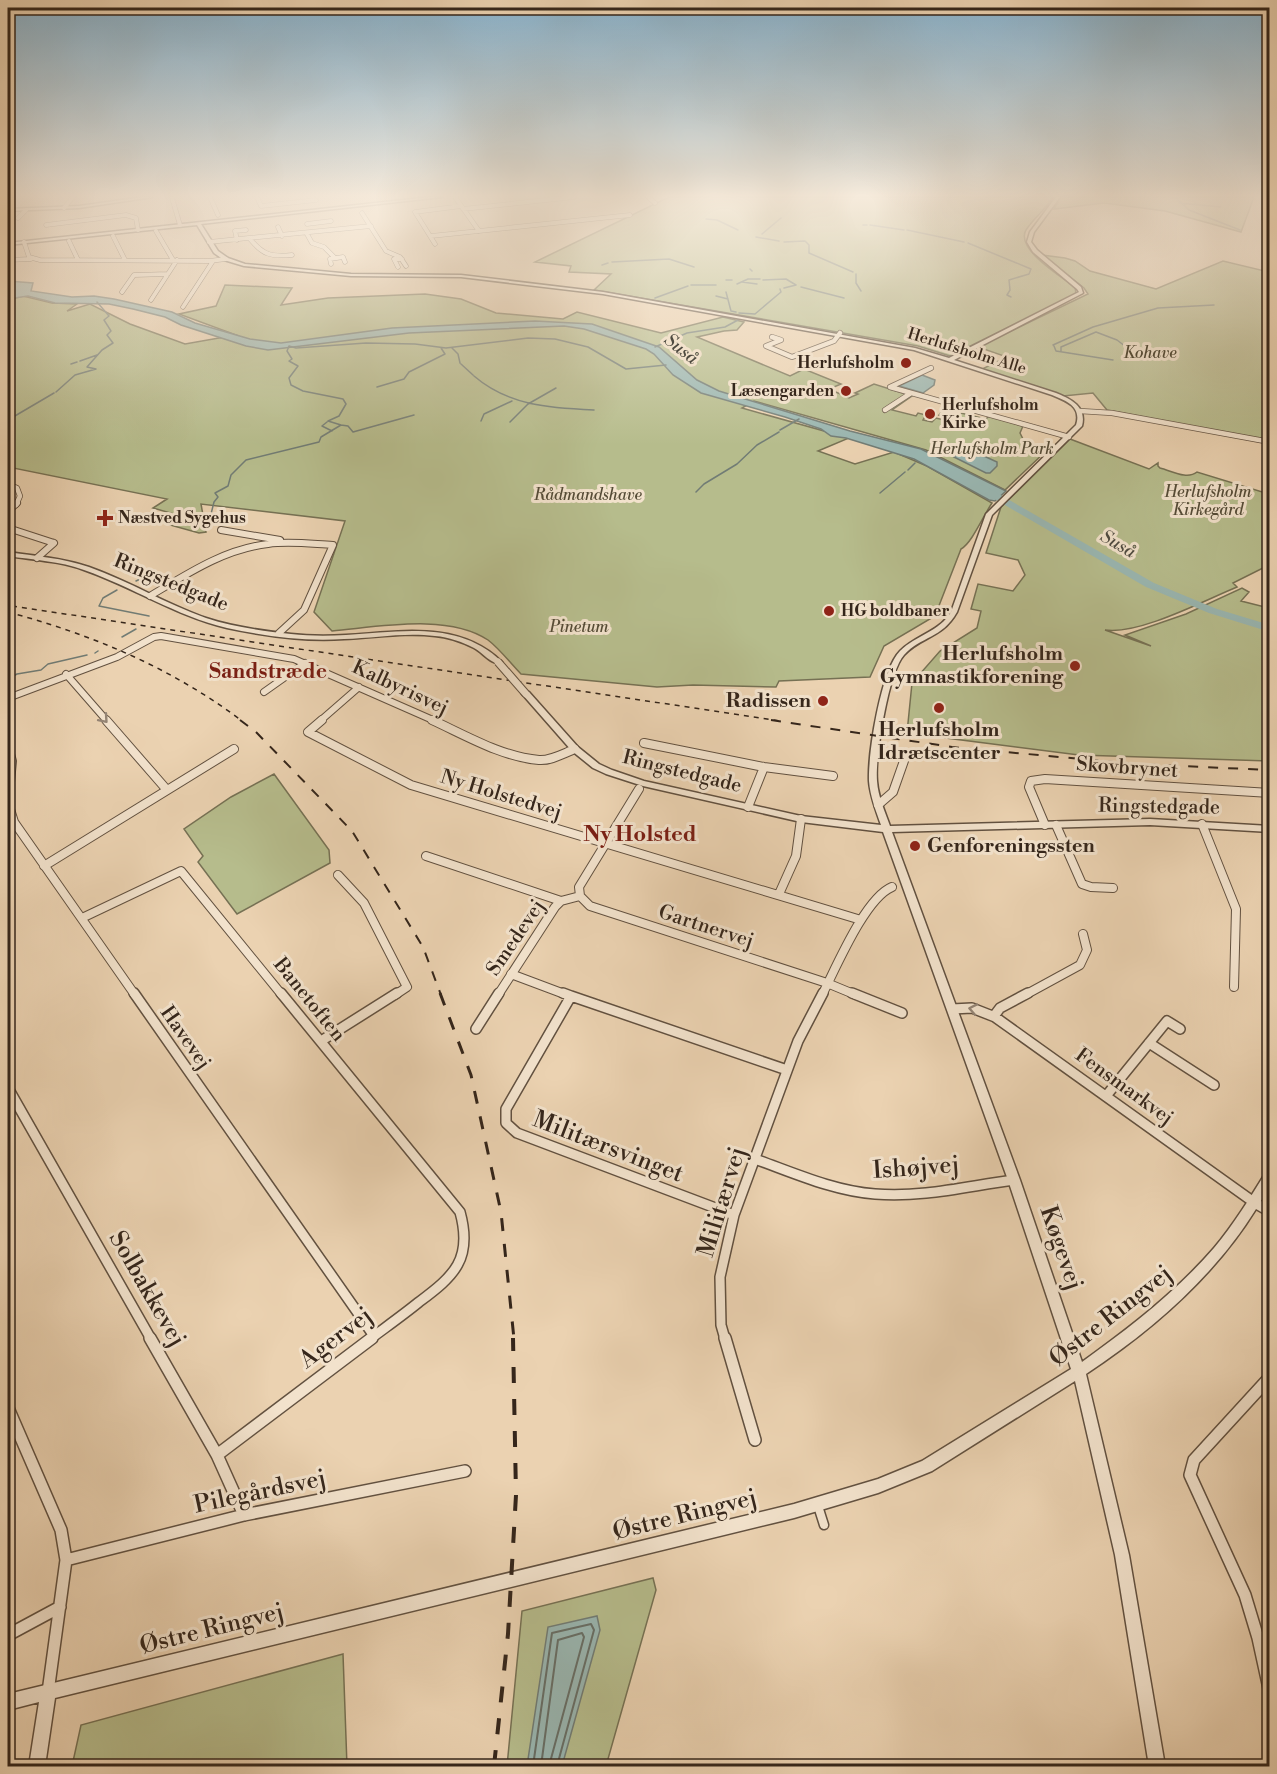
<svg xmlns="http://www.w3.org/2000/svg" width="1277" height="1774" font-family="'Libre Bodoni',serif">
  <rect width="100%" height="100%" fill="#ebd2b1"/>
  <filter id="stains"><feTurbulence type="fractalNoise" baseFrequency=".00333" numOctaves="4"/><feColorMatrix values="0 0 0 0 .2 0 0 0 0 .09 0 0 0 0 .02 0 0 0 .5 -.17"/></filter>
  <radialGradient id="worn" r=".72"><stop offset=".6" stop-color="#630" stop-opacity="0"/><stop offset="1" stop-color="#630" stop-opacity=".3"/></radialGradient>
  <path fill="#b6bc8c" stroke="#767154" stroke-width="1.5" d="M 669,197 L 1053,197 C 1046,209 1034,218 1026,230 C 1015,249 1062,277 1075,287 L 1076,294 L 950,356 L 918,346 L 594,290 L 611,274 L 569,272 L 571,266 L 535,262 Z
    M 1061,197 L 1254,197 L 1241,232 L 1165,211 L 1104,203 L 1054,209 Z
    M 1042,255 L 1065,258 L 1075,261 L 1090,271 L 1156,289 L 1223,261 L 1269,272 L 1269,300 L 1267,302 L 1270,302 L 1269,441 L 1107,410 L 1093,393 L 1063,396 L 982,369 L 1007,357 L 978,347 L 1088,294 L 1084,288 Z
    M 225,285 L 292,288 L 281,305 L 328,298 L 425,294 L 461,299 L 496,313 L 563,319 L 577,312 L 661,333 L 723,317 L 744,322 L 737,330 L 724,331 L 697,337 L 790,376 L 804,369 L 841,384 L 829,389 L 849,398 L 858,394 L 855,393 L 874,384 L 912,396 L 892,410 L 916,416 L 918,413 L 926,415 L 923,420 L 932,422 L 936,418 L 944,420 L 946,417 L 939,415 L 944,409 L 986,419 L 989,416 L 1023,426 L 1020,433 L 1024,441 L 1046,451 L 1005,490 L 926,450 L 754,401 L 742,408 L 849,438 L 818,451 L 855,464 L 894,452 L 927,466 L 992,503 C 983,516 972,543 961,549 L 935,616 L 884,646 L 870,677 L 779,681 L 776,687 L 693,685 L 657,687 L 521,674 C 511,664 500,649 488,640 C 448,613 378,627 332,631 L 314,612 L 345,521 L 201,504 L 206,532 L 199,533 L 170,525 L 181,516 L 153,508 L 167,499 L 8,467 L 8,300 L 23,296 L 52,303 L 77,304 L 67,311 L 90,304 L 130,324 L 185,344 L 236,335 L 179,314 L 216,306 Z
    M 1070,439 L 1149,469 L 1158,463 L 1158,466 L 1160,468 C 1172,471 1187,480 1197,472 L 1269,494 L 1269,565 L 1233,583 L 1237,587 C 1203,601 1139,635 1105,630 L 1151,646 L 1125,635 L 1186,614 L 1242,588 L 1249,592 L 1241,601 L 1269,608 L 1269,761 L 1079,755 L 907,733 L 912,683 L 940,651 L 977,628 L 981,611 L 971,609 L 978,584 L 1013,591 L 1025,575 L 1018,560 L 986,553 L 1001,507 Z
    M 274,774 L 329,850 L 330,863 L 237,914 L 198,862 L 203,856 L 184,829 L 231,797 Z
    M 653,1578 L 656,1590 L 606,1766 L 507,1766 L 522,1611 Z
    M 343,1654 L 347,1766 L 72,1766 L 81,1725 Z"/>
  <path fill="#99b6b1" stroke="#717c75" stroke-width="1.5" d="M 8,281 L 33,283 L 31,291 L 72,297 L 94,296 L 114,299 L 172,312 L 195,323 L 250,339 L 281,343 L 392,328 L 535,321 L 592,324 L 659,347 L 697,380 L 719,391 L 850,431 L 921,449 L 1006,491 L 995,501 L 989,500 L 914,459 L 846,438 L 831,436 L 821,429 L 785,417 L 701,393 L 673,375 L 654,354 L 646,349 L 584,329 L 564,326 L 409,333 L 268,350 L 246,346 L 181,325 L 165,317 L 133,309 L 109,304 L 55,303 L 28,296 L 8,299 L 8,293 L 11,289 Z
    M 922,375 L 935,380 L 934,385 L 923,393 L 899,386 Z
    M 973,451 L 997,462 L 997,466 L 990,473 L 986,473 L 954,457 L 960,452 Z
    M 597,1616 L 600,1630 L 562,1766 L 527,1766 L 548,1627 Z"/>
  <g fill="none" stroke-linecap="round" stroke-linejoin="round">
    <path stroke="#676e66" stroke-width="2" d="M 533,1766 L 552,1633 L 591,1624 L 594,1630 L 557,1766
      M 541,1766 L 558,1640 L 582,1633 L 584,1637 L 549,1766"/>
    <path stroke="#717c75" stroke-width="1.5" d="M 1175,197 L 1189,210 L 1240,230
      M 1179,203 L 1221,207
      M 706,219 L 717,220 L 738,230
      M 863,225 L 867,225
      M 870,225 L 904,230
      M 907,230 L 964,242
      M 762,234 L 781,218
      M 756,237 L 779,241
      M 784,242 L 805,241 L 809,245 L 809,253 L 853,272
      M 968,243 L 1031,269 L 1029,274 L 1009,280 L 1010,290 L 1007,295 L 1011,297
      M 612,262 L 669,259 L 694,267
      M 602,265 L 608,263
      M 750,269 L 752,271
      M 856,274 L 856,283 L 861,291
      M 726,280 L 732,280
      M 763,280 L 786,279 L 796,285 L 784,288
      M 742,282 L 757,284
      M 737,284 L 748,279 L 760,279
      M 691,285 L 716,285
      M 801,287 L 844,298
      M 726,292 L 731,311 L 736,312
      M 716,296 L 728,299
      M 655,298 L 688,286
      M 739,313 L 755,314 L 781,292 L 780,289
      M 1053,345 L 1093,327 L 1158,308 L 1214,305
      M 1054,346 L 1056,351 L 1113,360
      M 655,347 L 687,333 L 725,327 L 738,320
      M 452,348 L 458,354 L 460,363
      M 1061,351 L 1061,347 L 1096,332 L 1117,340 L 1143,360
      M 80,361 L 97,355
      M 71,364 L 77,362
      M 461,364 L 473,375
      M 474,376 C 509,406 550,408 594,410
      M 377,387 L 404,379 L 409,372 L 445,354 L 441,348
      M 56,392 L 75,375 L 96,369 L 87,367 L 102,350 L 113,343 L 107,335 L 111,331 L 104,320 L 109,316 L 97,302
      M 8,420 L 54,393
      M 481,421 L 484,414 L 512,401
      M 327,422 L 322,426 L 332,431
      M 510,422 L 528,404 L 556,388
      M 341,425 L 348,426 L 353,432 L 414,415
      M 780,430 L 799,419
      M 908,470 L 915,463
      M 696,492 L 704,484 L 737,464 L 757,445 L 779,432
      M 880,493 L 905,472
      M 208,526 L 214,502 L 218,497 L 215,493 L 228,486 L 231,475 L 246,460 L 319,442 L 321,437 L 341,425 L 328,421 L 339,416 L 346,404 L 343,399 L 303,391 L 291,385 L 289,378 L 298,366 L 289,361 L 292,359 L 287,351 L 289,346 L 296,348 L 366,343 L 415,344 L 446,348 L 528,338 L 555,339 L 588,347 L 626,369 L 666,365
      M 136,581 L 149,575
      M 117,590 L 103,598 L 99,606 L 149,616
      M 122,637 L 136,629
      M 95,653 L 98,651
      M 8,679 L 17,674 L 41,670 L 48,664 L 87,655"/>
    <path fill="#99b6b1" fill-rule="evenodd" d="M 983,485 L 1154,583 L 1217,609 L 1270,625 L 1270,632 L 1209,613 L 1146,587 L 979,490 L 979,486 Z"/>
    <defs>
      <path id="pedestrian" d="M 818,1506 L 824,1525"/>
      <path id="minor-far5" d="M 210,197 L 218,215
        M 257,197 L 261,206 L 316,200
        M 455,197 L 479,231
        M 648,197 L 655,203
        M 172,198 L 180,225
        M 64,208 L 73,197
        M 463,209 L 574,197
        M 362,213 L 386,251 L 400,257 L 406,266
        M 18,218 L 26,210
        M 307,224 L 331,221
        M 46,225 L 126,215 L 136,218 L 138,230
        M 278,227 L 282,236
        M 156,231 L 173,260
        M 307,234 L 312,243 L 324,247 L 335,258
        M 113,236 L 125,260
        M 431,236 L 630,215
        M 250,239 C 263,255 271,257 292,255
        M 237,240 L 235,231 L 246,230
        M 69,241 L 78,260
        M 24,242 L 29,257 L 40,260 L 209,261 L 226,259
        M 209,242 L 371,226
        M 435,244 L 415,212 L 461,206
        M 8,260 L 31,259
        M 331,264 L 330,259 L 343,257 L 345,262
        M 398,267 L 394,259 L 402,259
        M 122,292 L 134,275 L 168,274
        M 151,300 L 177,260
        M 183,307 L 213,261"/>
      <path id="minor-far4" d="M 772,337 L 781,340 L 766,346 L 792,357 L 834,341 L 840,333
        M 931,368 L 890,387 L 1069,437
        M 885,410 L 911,393
        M 1080,411 L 1112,413 L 1270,442
        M 8,484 L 17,488 L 20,496 L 16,505"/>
      <path id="minor-far3" d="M 8,511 L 17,503
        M 8,528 L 54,543
        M 221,530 L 280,540
        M 37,558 L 54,543
        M 150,596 C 187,574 224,549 268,544 C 289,541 312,544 333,545 L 304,610 L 279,633
        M 66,674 L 107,721
        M 264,692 L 305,663
        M 8,698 L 117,657 L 154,637 L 161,636 L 294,659 L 435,721
        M 320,721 L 359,687"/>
      <path id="minor-far2" d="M 106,720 L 167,790
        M 322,720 L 308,732 L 411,785 L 861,920
        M 432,720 C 465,735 502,757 539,760 C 551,761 564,753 575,749
        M 644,743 L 764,767 L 833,776
        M 8,747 L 12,761 L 8,803 L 14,822 L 135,995
        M 878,805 L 893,792 L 905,758
        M 748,807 L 764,767
        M 1202,824 L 1236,909 L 1234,987
        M 1045,825 L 1029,787 L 1031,781 L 1045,779 L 1270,793
        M 1056,825 L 1082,884 L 1091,887 L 1113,888
        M 426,856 L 561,901
        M 44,866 L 234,749
        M 338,875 L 364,903 L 407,987 L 395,995
        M 779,894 L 796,856 L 801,819
        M 580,896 L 590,906 L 827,983 L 856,995
        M 82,918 L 181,871 L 282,995
        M 511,974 L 567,995
        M 498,995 L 555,907 L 561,901 L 580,896 L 579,887 L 639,789
        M 822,995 C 836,968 865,898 892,887
        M 1025,995 L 1080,965 L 1087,950 L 1083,934"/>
      <path id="minor-far1" d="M 134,993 L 374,1336
        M 281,993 L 460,1212 C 473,1259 454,1276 419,1302 C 403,1315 386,1327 370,1339
        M 563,993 L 571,996
        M 852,993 L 902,1013
        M 952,1009 L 972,1008 L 995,1017 L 1255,1203
        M 994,1016 L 1000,1008 L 1028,993
        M 476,1029 L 499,993
        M 321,1041 L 397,993
        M 1149,1043 L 1214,1085
        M 8,1088 L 151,1339
        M 1106,1096 L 1167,1021 L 1180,1029
        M 755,1159 C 794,1173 834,1191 875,1194 C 922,1198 968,1186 1014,1180
        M 734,1215 L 517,1133 L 506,1123 L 506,1109 L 571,996 L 787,1070
        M 725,1339 L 721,1325 L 720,1277 L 734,1215 L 798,1041 L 823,993"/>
      <path id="minor" d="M 150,1338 L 217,1455 L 244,1515
        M 725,1338 L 755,1440
        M 1270,1377 L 1194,1460 L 1190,1475 L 1245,1595 L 1258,1638 L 1270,1693
        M 8,1408 L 61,1530 L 66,1560 L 48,1692
        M 217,1455 L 372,1338
        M 66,1560 L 244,1515 L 465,1471
        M 8,1635 L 60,1607
        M 1258,1638 L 1270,1638"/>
      <path id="tertiary" d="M 143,197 L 153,197 L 79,208 L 8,211 L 8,209 L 79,206 Z
        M 430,197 L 442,197 L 201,224 L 218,251 L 228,258 L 245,264 L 351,274 L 461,275 L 603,292 L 915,348 L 949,358 L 1079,292 L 1077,289 L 1033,252 L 1027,242 L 1030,232 L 1056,197 L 1060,197 L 1034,232 L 1031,242 L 1037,250 L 1081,287 L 1083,293 L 954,360 L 1056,393 C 1071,399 1087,407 1082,426 L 992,515 L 957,612 C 942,639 921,636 904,655 C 888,673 875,757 877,781 C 878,797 885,812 890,826 L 1150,819 L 1270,826 L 1270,832 L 1150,825 L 892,832 L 1020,1180 L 1082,1362 C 1129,1328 1175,1293 1214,1248 C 1234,1224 1250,1198 1266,1172 L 1270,1171 L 1270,1187 L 1261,1201 L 1270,1206 L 1270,1217 L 1256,1209 C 1214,1277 1151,1331 1086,1374 L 1129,1555 L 1165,1766 L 1149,1766 L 1115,1555 L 1075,1381 L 932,1471 L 878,1493 L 794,1518 L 55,1698 L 45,1766 L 29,1766 L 39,1702 L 8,1710 L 8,1694 L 794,1504 L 878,1479 L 922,1461 L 1071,1369 L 1008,1180 L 883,832 L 801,822 L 643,786 L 606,774 L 593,768 L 572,751 L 522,694 L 526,692 L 529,692 L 578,747 L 599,764 L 612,770 L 644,781 L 801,816 L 881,825 C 876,811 870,796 869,781 C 868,753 881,670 900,651 C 916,635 939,632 951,612 L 986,514 L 1076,425 C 1082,407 1067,401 1052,395 L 914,350 L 603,294 L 461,277 L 351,276 L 244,266 L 224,260 L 214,253 L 197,225 L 8,245 L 8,243 Z
        M 8,552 C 35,556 63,558 89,567 C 129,581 166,604 206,618 C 233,627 263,631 291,634 C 309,636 327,636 346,635 C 400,632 459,620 502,662 L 501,664 C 491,664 483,653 474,648 C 462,642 449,637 435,636 C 405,632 375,638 344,639 C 305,642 265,636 227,628 C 176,616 133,587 84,570 C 60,561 33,560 8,556 Z"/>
    </defs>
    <use href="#pedestrian" stroke="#625140" stroke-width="11"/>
    <use href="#minor-far5" stroke="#625140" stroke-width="5"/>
    <use href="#minor-far4" stroke="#625140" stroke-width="6"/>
    <use href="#minor-far3" stroke="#625140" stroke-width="8"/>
    <use href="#minor-far2" stroke="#625140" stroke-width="10"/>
    <use href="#minor-far1" stroke="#625140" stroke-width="12"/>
    <use href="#minor" stroke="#625140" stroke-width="14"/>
    <use href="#tertiary" stroke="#625140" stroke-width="3"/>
    <use href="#pedestrian" stroke="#f2e2cc" stroke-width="8"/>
    <use href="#minor-far5" stroke="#f2e2cc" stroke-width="4"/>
    <use href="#minor-far4" stroke="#f2e2cc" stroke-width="4.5"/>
    <use href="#minor-far3" stroke="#f2e2cc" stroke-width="6"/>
    <use href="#minor-far2" stroke="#f2e2cc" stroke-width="8"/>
    <use href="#minor-far1" stroke="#f2e2cc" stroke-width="9"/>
    <use href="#minor" stroke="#f2e2cc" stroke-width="11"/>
    <use href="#tertiary" fill="#f2e2cc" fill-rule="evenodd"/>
    <path stroke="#35261b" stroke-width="1.5" stroke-dasharray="5 5" stroke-linecap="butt" d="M 12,606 L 781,721
      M 8,612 C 93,635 172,668 242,721"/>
    <path stroke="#35261b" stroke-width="2" stroke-dasharray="10 10" stroke-linecap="butt" d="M 240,720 L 256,732 L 352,831 L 423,947 L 441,995
      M 771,720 L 952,747 L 1135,764 L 1270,770"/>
    <path stroke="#35261b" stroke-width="3" stroke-dasharray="13 13" stroke-linecap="butt" d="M 440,993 L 471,1075 L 501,1212 L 514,1339"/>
    <path stroke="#35261b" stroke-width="4" stroke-dasharray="16 16" stroke-linecap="butt" d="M 494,1766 L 508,1634 L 516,1495 L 513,1338"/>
    <defs>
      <path id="tertiary-bridge" d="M 498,662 L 526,694"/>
    </defs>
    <use href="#tertiary-bridge" stroke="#625140" stroke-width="9" stroke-linecap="butt"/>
    <use href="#tertiary-bridge" stroke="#f2e2cc" stroke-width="7"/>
  </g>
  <defs><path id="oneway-chevron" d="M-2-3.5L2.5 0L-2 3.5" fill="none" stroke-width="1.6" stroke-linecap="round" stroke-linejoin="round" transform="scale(1.5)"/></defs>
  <g stroke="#948474">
    <use href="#oneway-chevron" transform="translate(104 719) rotate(49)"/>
    <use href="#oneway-chevron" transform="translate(973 1009) rotate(-169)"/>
  </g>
  <linearGradient id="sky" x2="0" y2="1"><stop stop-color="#88b5d2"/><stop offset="0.44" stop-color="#f6ebdc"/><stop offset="1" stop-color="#f6ebdc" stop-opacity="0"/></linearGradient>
  <rect width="1277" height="445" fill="url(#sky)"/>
  <g fill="#8f2418" stroke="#f2e2cc" stroke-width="2">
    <circle cx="906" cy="363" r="6"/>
    <circle cx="846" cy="391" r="6"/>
    <circle cx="930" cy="414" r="6"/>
    <path d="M102 509h6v6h6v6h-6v6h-6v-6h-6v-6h6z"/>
    <circle cx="829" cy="611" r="6"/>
    <circle cx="1075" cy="666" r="6"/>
    <circle cx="823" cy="701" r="6"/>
    <circle cx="939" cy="708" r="6"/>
    <circle cx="915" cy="846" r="6"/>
  </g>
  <g text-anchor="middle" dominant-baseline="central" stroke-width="6" stroke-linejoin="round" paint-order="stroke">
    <g font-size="16" fill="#35261b" stroke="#f2e2cc">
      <text transform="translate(967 351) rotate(17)">Herlufsholm Alle</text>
    </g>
    <g font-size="16" font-style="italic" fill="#554c37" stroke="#f2e2cc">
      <text x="1150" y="353">Kohave</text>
      <text x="992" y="449">Herlufsholm Park</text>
      <text x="1208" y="492">Herlufsholm<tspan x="1208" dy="18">Kirkegård</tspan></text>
      <text x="588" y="495">Rådmandshave</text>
      <text x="579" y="627">Pinetum</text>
    </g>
    <g font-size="16" font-weight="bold" fill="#35261b" stroke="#f2e2cc" text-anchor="start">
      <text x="894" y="363" text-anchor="end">Herlufsholm</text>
      <text x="834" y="391" text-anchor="end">Læsengarden</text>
      <text x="942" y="405">Herlufsholm<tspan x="942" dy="18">Kirke</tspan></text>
      <text x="118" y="518">Næstved Sygehus</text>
      <text x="841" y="611">HG boldbaner</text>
    </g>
    <g font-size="18" font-style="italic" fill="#4e4a40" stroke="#f2e2cc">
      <text transform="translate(681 349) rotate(38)">Suså</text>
      <text transform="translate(1118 544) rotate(30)">Suså</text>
    </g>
    <g font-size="20" fill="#35261b" stroke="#f2e2cc">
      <text transform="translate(171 583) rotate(22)">Ringstedgade</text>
      <text transform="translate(400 688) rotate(25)">Kalbyrisvej</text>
      <text transform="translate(1127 768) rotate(4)">Skovbrynet</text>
      <text transform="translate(682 772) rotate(14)">Ringstedgade</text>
      <text transform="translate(501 795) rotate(17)">Ny Holstedvej</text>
      <text transform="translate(1159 807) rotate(1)">Ringstedgade</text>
      <text transform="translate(706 927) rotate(18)">Gartnervej</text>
      <text transform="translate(516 938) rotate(-56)">Smedevej</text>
      <text transform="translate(309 1000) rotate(51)">Banetoften</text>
      <text transform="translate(185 1038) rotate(55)">Havevej</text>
      <text transform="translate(1124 1087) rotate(36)">Fensmarkvej</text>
    </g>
    <g font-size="20" font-weight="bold" fill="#35261b" stroke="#f2e2cc" text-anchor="end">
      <text x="1063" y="654">Herlufsholm<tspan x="1063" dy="23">Gymnastikforening</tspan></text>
      <text x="811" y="701">Radissen</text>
      <text x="939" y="730" text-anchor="middle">Herlufsholm<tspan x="939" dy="23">Idrætscenter</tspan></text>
      <text x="927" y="846" text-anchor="start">Genforeningssten</text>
    </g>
    <g font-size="21" font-weight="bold" fill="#7a1f14" stroke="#f2e2cc">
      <text x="268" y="672">Sandstræde</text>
    </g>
    <g font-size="22" font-weight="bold" fill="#7a1f14" stroke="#f2e2cc">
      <text x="640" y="834">Ny Holsted</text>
    </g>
    <g font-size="24" fill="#35261b" stroke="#f2e2cc">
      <text transform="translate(608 1147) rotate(21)">Militærsvinget</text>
      <text transform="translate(916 1168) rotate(-4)">Ishøjvej</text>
      <text transform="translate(722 1202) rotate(-73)">Militærvej</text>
      <text transform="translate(1061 1248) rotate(71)">Køgevej</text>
      <text transform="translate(147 1289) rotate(60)">Solbakkevej</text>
      <text transform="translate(1111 1316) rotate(-38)">Østre Ringvej</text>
      <text transform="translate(336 1338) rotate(-37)">Agervej</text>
      <text transform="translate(260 1492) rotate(-12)">Pilegårdsvej</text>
      <text transform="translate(685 1515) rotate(-14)">Østre Ringvej</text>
      <text transform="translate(212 1629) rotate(-14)">Østre Ringvej</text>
    </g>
  </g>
  <rect width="1277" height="1774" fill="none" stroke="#ebd2b1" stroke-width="30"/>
  <rect x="9" y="9" width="1259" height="1756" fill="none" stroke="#35261b" stroke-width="3"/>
  <rect x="15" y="15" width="1247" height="1744" fill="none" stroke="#35261b" stroke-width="1.5"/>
  <rect width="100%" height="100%" filter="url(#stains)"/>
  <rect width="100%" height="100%" fill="url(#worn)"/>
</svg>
